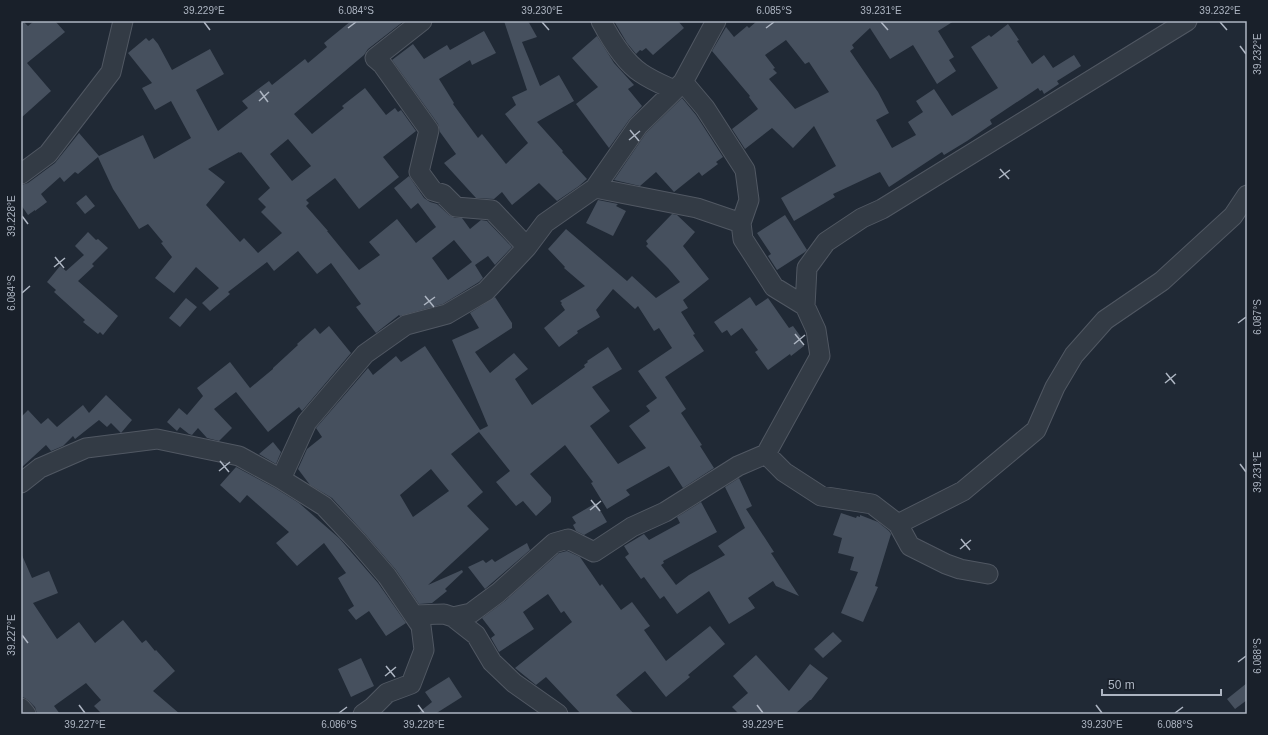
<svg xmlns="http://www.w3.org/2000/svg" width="1268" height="735" font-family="Helvetica,sans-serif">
  <rect width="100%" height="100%" fill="#202935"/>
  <path fill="#46505e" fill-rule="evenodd" d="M 21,21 L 23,21 L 28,26 L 34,21 L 55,21 L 65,32 L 27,63 L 51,91 L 21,118 Z
    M 351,21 L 404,21 L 368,49 L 364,55 L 294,114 L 312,134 L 344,108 L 342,106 L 365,88 L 386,115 L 395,108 L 398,112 L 401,110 L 416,131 L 383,157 L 399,177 L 359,209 L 335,178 L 306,200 L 309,203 L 306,206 L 328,231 L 327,231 L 359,270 L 380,255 L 369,242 L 397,219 L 416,243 L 436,227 L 418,203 L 411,209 L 394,188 L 409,176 L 424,198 L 430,202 L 437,204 L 449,215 L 455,218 L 462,218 L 470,229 L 481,220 L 487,221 L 512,247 L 495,265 L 488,256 L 475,265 L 483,278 L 479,282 L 443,304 L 400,316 L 399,315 L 376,333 L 356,307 L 361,304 L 331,263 L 317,274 L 298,251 L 274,271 L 267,262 L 228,292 L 230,294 L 210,311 L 202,303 L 219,288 L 196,267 L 174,293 L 155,278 L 172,257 L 161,243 L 163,242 L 148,224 L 139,229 L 113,189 L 98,157 L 78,174 L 75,172 L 64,182 L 60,177 L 41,194 L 47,202 L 35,211 L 35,210 L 28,215 L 21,205 L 21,185 L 28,183 L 55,163 L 79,133 L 99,156 L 143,135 L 154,159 L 191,138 L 171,101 L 155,110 L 142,88 L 152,83 L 128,53 L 146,38 L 149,41 L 153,38 L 158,44 L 172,70 L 210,49 L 224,74 L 196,90 L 218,131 L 248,108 L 242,101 L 269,81 L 272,85 L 305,59 L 308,63 L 327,47 L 324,43 ZM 288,139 L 311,166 L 292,181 L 270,154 ZM 239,152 L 240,153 L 241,152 L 270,188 L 258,199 L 266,207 L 261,212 L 282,233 L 258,253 L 244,238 L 240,242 L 206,205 L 225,182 L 208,169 ZM 454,240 L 472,262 L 448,280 L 432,258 Z
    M 504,21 L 528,21 L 537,37 L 522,42 L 540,86 L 559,75 L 574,101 L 537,122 L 563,151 L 562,152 L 587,179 L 579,186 L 557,201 L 539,183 L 512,205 L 502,192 L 494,199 L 476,198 L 444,163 L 456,154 L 440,132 L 438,124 L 392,60 L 413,44 L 424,59 L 447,45 L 450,50 L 484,31 L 496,53 L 472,65 L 470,60 L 439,79 L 454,103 L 453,104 L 478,138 L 482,134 L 506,164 L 528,143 L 505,114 L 516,105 L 512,97 L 527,90 Z
    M 614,21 L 678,21 L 684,28 L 653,55 L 646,48 L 642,51 L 640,50 L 636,54 L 627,43 Z
    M 757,21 L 954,21 L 938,31 L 954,57 L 949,60 L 956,71 L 937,84 L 913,45 L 890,59 L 870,28 L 852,45 L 854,48 L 850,51 L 878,92 L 889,113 L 876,120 L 892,148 L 916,135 L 908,122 L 923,112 L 916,101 L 934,89 L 952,116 L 998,88 L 971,47 L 989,35 L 991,37 L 1008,24 L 1019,40 L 1017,41 L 1032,64 L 1044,55 L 1053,68 L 1074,55 L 1081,66 L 1057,81 L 1059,84 L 1044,94 L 1042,90 L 1040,91 L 1038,88 L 990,120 L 992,124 L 967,141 L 944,155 L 942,152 L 889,187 L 880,172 L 833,194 L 835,197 L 794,221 L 781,198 L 836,166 L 814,126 L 793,148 L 772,128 L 745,149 L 732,129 L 758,109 L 749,97 L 750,96 L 712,51 L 726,27 L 734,37 L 747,26 L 749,28 ZM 786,40 L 805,64 L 809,62 L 829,92 L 795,109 L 769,79 L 777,73 L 773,69 L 775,68 L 765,55 Z
    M 597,36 L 614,63 L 634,85 L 628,89 L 642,106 L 629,120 L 609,148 L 576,104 L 598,87 L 572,58 Z
    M 682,98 L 696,115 L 723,157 L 716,162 L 718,164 L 702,176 L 699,172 L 674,192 L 656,172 L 640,186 L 614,180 L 646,133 Z
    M 86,195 L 95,206 L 85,214 L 76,203 Z
    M 598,200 L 618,204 L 616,206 L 626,211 L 613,236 L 586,223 Z
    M 672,214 L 677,215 L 695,232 L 683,246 L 709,279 L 683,300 L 688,308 L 681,312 L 695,334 L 693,335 L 704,351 L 665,377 L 686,409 L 681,413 L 702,445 L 700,446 L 714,468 L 683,488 L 669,466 L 626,490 L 630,495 L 607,509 L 591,483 L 593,482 L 565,445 L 530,474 L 551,497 L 551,502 L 536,516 L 523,501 L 516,506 L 496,482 L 510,471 L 479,432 L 451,454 L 483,492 L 467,506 L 489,529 L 428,585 L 462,570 L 463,572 L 445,589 L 447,591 L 432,603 L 419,604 L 396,570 L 365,534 L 332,498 L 310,485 L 298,469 L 307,449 L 322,437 L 316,428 L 368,368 L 373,375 L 396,356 L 401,362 L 425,346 L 480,430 L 488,426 L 452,340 L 479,328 L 470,313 L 495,297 L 512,323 L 512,328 L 475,352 L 490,373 L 514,353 L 528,369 L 515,379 L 532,405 L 585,367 L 584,365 L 588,362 L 587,361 L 608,347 L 622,369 L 592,387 L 610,411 L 590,426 L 618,464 L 646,448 L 629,426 L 650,411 L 646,406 L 657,398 L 638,371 L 672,348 L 659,328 L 654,331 L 638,306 L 635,309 L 613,289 L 596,310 L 600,317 L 577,331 L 578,333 L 559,347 L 544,328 L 565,310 L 561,304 L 562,303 L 560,301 L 585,286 L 564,268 L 565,267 L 548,249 L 566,229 L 627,281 L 632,276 L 656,298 L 680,282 L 668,268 L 646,246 L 648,244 L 646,241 ZM 431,469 L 449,491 L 413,517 L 400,495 Z
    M 785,215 L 807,250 L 805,252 L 777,270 L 768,256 L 771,254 L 757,233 Z
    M 88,232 L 96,240 L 98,239 L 108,248 L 92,264 L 94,266 L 78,281 L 118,316 L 103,335 L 100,332 L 98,334 L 83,322 L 85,320 L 54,292 L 56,290 L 47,282 L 60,266 L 66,271 L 84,255 L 75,246 Z
    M 750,297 L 756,306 L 768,298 L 789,328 L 793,326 L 801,337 L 798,339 L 804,346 L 791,356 L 790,354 L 768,370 L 755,352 L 758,350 L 742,328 L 731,336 L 727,330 L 722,333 L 714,322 Z
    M 186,298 L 197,307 L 180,327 L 169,318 Z
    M 329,326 L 351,353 L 302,411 L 299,407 L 268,432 L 236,392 L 214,409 L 232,428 L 219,441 L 207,438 L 198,428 L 192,435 L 189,434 L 180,427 L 177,431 L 167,422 L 179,408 L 187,415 L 203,396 L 197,388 L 230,362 L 250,388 L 273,369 L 273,368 L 298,345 L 297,344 L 315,328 L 320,334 Z
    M 106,395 L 132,420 L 121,433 L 111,423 L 107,427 L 99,420 L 75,439 L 73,436 L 63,446 L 51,451 L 46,445 L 21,468 L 21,417 L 28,410 L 41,424 L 48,418 L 57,427 L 83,405 L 89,413 Z
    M 273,442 L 281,452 L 276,464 L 259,454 Z
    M 236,467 L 275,488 L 299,503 L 339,538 L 378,583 L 406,623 L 386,636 L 369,611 L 356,620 L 348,610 L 354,606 L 338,578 L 346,573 L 324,543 L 297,566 L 276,543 L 289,532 L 247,495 L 240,503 L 220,485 Z
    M 739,478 L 752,506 L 746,509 L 774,552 L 771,553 L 799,596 L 776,586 L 773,581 L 748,598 L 755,608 L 729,624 L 709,591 L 677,614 L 664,596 L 660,599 L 644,577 L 641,579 L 625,557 L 629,554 L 624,546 L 644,534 L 649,540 L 680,523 L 677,517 L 701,502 L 717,532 L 663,561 L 664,563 L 661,565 L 676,585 L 689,575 L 725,555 L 718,546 L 745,528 L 725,487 Z
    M 596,503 L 607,522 L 584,535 L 576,531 L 573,525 L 576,523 L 572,517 Z
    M 841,513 L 856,518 L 857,516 L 860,517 L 860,515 L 878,522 L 889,531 L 891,534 L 875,586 L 878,587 L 863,622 L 841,613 L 858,572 L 850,570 L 854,557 L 838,553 L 842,538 L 833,535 Z
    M 527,543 L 530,550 L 485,589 L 468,567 L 483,560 L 486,563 L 492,559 L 495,562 Z
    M 567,551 L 580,557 L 600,586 L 602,584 L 621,610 L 632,602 L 650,626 L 644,630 L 666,661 L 710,626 L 725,644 L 688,675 L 690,677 L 666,697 L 645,671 L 616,695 L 634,714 L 581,714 L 546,677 L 536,685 L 515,668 L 572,622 L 564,611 L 561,613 L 548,594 L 523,612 L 534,629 L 499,652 L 491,638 L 495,635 L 482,618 L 505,601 L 559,553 Z
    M 21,553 L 32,578 L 49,571 L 58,593 L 33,603 L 57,639 L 79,622 L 95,643 L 123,620 L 142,643 L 146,640 L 155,651 L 156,650 L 175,671 L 153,691 L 180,714 L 102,714 L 94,706 L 101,700 L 86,683 L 54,706 L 60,714 L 37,714 L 35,707 L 29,701 L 25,698 L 21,697 Z
    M 833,632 L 842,641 L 823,658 L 814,649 Z
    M 756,655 L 789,691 L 810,664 L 828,678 L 811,700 L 810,700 L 795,714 L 739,714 L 732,707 L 748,693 L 733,676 Z
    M 361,658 L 374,686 L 351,697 L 338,669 Z
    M 449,677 L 462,697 L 435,714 L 417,714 L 432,702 L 425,692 Z
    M 1247,683 L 1247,700 L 1235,709 L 1227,699 Z"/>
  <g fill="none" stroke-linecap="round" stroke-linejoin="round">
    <defs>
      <path id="minor" d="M 422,21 L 375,58 L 382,64 L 429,130 L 419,172 L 433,191 L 443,194 L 456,207 L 492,210 L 527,247
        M 601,21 C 610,38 624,62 641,73 C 651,80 663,85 674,90
        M 683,82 L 705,108 L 745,170 L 749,200 L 741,223 L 743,239 L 774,287 L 805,306 L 816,330 L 820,356 L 766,454 L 784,472 L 821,496 L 872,504 L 898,524 L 910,546 L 946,564 L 960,569 L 988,574
        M 21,174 L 48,154 L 111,72 L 123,21
        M 595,188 L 697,208 L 741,223
        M 805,306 L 807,268 L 826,242 L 862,218 L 882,209 L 1187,21
        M 281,479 L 307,422 L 365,354 L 406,325 L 447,314 L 486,291 L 527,247 L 545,223 L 595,188 L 638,126 L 683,82 L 716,21
        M 21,483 L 40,468 L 86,448 L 157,439 L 239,456 L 281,479 L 324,506 L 357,541 L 387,576 L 421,626 L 424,650 L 411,684 L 387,693 L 373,707 L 363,714
        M 898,524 L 963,491 L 1036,430 L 1055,387 L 1074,355 L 1105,320 L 1162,281 L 1233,216 L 1247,195
        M 414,615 L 444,614 L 453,617 L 476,635 L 492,662 L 514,683 L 558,714
        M 453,617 L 471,613 L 498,593 L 554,543 L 568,539 L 594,552 L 632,527 L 665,512 L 738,466 L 766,454
        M 21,708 L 26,714"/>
    </defs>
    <use href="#minor" stroke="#515863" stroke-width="21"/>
    <use href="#minor" stroke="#333b45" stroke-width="19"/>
  </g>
  <path fill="none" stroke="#adb5c2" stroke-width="1.5" d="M 204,22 L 210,30M 542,22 L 549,30M 881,22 L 888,30M 1220,22 L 1227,30M 348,28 L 356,22M 766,28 L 774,22M 1240,46 L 1246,54M 260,91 L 268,102M 259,101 L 269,92M 630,130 L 639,141M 629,140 L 640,131M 1000,169 L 1009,179M 999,178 L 1010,170M 22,216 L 28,224M 55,257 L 64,268M 54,267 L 65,258M 22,293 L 30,286M 425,296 L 434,307M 424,305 L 435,297M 1238,323 L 1246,317M 795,334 L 804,345M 794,344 L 805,335M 1166,373 L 1175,384M 1165,383 L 1176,374M 220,461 L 229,472M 1240,464 L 1246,472M 219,471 L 230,462M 591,500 L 600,511M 590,510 L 601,501M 961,539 L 970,550M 960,549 L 971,540M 22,635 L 28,643M 1238,662 L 1246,656M 386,666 L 395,677M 385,676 L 396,667M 79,705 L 85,713M 418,705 L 424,713M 757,705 L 763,713M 1096,705 L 1102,713M 339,713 L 347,707M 1175,713 L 1183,707"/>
  <rect width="1268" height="735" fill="none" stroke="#19202a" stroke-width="44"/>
  <path d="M1102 689v6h119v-6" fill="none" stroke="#adb5c2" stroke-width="2"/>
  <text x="1108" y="689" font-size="12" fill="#adb5c2" stroke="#19202a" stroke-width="3" paint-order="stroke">50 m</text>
  <rect x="22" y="22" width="1224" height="691" fill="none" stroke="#adb5c2" stroke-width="1.5"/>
  <g font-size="10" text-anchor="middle" fill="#adb5c2">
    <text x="204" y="14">39.229°E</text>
    <text x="356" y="14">6.084°S</text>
    <text x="542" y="14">39.230°E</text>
    <text x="774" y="14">6.085°S</text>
    <text x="881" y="14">39.231°E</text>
    <text x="1220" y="14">39.232°E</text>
    <text transform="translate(1257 54) rotate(-90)" y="4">39.232°E</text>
    <text transform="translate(11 216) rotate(-90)" y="4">39.228°E</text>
    <text transform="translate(11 293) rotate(-90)" y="4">6.084°S</text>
    <text transform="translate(1257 317) rotate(-90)" y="4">6.087°S</text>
    <text transform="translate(1257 472) rotate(-90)" y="4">39.231°E</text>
    <text transform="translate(11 635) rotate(-90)" y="4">39.227°E</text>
    <text transform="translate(1257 656) rotate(-90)" y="4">6.088°S</text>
    <text x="85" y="728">39.227°E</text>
    <text x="339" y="728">6.086°S</text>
    <text x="424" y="728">39.228°E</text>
    <text x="763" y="728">39.229°E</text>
    <text x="1102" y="728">39.230°E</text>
    <text x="1175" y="728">6.088°S</text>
  </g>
</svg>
